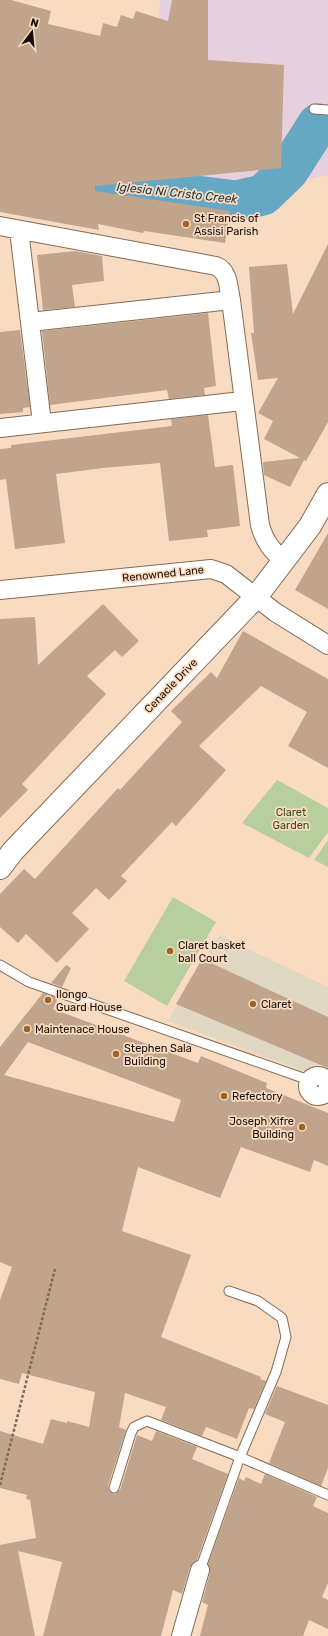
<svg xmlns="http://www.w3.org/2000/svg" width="328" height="1636" font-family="Rubik,sans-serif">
  <rect width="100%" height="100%" fill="#f9dbc2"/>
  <path fill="#e6d0dd" d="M 160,0 L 328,0 L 328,175 L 248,192 L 150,179 Z"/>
  <path fill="#e0d7c2" d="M 219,935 L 328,987 L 328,1080 L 168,1021 Z"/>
  <path fill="#b7ce9f" d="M 277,780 L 328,808 L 328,832 L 309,858 L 242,823 Z
    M 328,840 L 328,867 L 314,860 Z
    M 173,897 L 216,922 L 167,1006 L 124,981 Z"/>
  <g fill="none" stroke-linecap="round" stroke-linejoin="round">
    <path stroke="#66a8c3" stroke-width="41" d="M 0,171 L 236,201 L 263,195 L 288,171 L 318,124"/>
  </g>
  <path fill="#c0a48c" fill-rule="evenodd" d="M 0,0 L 11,0 L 51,11 L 48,24 L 100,36 L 103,23 L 117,27 L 121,15 L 133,19 L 136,11 L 168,21 L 172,0 L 208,0 L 208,60 L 284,65 L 281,168 L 95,186 L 95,191 L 230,211 L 225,243 L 144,231 L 143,233 L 98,224 L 99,230 L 0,212 Z
    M 328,244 L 328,422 L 306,461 L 304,460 L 290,487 L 264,475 L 263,462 L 300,458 L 264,439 L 273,421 L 258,413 L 278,378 L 258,380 L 251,333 L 254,333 L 249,267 L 287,264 L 293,314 Z
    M 75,251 L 102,256 L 104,281 L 72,285 L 75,307 L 43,310 L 37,255 Z
    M 208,313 L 216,386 L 204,388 L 205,395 L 169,399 L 167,390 L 50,405 L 42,331 Z
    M 20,330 L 30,407 L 23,408 L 23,412 L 0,414 L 0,332 Z
    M 208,415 L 215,467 L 233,465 L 240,526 L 207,530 L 208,537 L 169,541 L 160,463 L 103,468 L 56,474 L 65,543 L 15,549 L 6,479 L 0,480 L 0,449 L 11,448 L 11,445 L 172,426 L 171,419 Z
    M 328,533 L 328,609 L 295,590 Z
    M 103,604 L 139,641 L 122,657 L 115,650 L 87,676 L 106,694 L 22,784 L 28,790 L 0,818 L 0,619 L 35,617 L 38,665 Z
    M 243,631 L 328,679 L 328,768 L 288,746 L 307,712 L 261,686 L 199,746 L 226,770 L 176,826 L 172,822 L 121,876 L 127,881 L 109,900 L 96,888 L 72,913 L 89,929 L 57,963 L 26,934 L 18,943 L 0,927 L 0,894 L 24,869 L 35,879 L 118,788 L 120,790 L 182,722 L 171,711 L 211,672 L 217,678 Z
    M 202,959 L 328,1017 L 328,1068 L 176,1004 Z
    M 66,965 L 71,968 L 62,987 L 51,983 Z
    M 43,993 L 58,998 L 53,1009 L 198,1063 L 201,1056 L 267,1083 L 266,1088 L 328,1113 L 328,1166 L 314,1160 L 310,1172 L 241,1147 L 220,1198 L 138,1167 L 122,1231 L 191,1255 L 161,1337 L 261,1377 L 260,1379 L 266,1381 L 254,1409 L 249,1408 L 237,1439 L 206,1427 L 202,1436 L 161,1420 L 166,1407 L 125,1393 L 119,1427 L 126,1430 L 108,1486 L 110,1492 L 115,1494 L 120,1490 L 137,1435 L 152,1441 L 156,1431 L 197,1447 L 192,1459 L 228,1474 L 197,1560 L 190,1567 L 182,1594 L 173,1590 L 161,1636 L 43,1636 L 62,1562 L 18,1551 L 35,1636 L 0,1636 L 0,1545 L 36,1538 L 30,1500 L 26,1499 L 27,1495 L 0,1488 L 0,1431 L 43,1444 L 51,1419 L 67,1423 L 67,1421 L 89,1427 L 95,1392 L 22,1373 L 19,1384 L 0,1379 L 0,1300 L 12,1267 L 0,1262 L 0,1047 ZM 28,1042 L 181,1100 L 174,1122 L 4,1075 Z
    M 277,1386 L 328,1405 L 328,1468 L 321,1486 L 269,1463 L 285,1422 L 265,1414 Z
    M 265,1474 L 317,1497 L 313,1506 L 328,1513 L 328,1583 L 322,1597 L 328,1600 L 328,1629 L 309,1620 L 303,1636 L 200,1636 L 208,1605 L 202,1602 L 210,1573 L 208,1564 L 239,1478 L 244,1481 L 246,1477 L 261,1484 Z"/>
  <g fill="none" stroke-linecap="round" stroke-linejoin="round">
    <defs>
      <path id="service" d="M 314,109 L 328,110
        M 0,965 L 29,982 L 309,1080
        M 114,1488 L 131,1433 L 134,1427 L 147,1421 L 240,1457 L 328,1495
        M 200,1570 L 240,1457 L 276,1372 L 286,1337 L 282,1318 L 258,1301 L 229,1291"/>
      <path id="minor" d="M 0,226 L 216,266 C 229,271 228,287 231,300 L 260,525 C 264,541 272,550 284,562
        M 19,230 L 42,423
        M 30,322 L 231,300
        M 0,428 L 242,401
        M 0,590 L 211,569 L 226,574 L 275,612 L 328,645
        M308 1086a10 10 0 1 1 20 0a10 10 0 1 1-20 0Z
        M 181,1636 L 200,1570"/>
      <path id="tertiary" d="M 0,868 L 13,851 L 256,597 L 310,526 L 328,494"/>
    </defs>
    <use href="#service" stroke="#846b54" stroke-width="11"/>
    <use href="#minor" stroke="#846b54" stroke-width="20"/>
    <use href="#tertiary" stroke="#846b54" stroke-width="24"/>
    <path stroke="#7e6b5b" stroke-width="2.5" stroke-dasharray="3 2" stroke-linecap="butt" d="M 0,1485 L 55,1269"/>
    <use href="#service" stroke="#fff" stroke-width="9"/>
    <use href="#minor" stroke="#fff" stroke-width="18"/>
    <use href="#tertiary" stroke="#fff" stroke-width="22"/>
  </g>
  <g fill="#9f6425" stroke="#f9dbc2" stroke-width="1.5">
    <circle cx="186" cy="224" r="4"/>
    <circle cx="170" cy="951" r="4"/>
    <circle cx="48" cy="1000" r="4"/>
    <circle cx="253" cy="1004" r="4"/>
    <circle cx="27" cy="1029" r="4"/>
    <circle cx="116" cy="1054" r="4"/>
    <circle cx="224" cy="1096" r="4"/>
    <circle cx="302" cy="1127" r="4"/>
  </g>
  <g text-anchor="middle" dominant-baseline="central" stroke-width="3.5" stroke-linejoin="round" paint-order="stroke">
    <g font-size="11" fill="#180e06" stroke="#f9dbc2" text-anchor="start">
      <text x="194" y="218">St Francis of<tspan x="194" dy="13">Assisi Parish</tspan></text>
      <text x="178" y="945">Claret basket<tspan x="178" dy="13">ball Court</tspan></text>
      <text x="56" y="994">Ilongo<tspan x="56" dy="13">Guard House</tspan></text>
      <text x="261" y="1004">Claret</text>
      <text x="35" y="1029">Maintenace House</text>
      <text x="124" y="1048">Stephen Sala<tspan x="124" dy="13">Building</tspan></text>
      <text x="232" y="1096">Refectory</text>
      <text x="294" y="1121" text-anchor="end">Joseph Xifre<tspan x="294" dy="13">Building</tspan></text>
    </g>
    <g font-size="11" fill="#180e06" stroke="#f9dbc2">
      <text transform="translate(163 574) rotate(-6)">Renowned Lane</text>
      <text transform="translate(171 686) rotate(-46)">Cenacle Drive</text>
    </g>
    <g font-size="11" fill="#364d15" stroke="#f9dbc2">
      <text x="291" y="812">Claret<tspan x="291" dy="13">Garden</tspan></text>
    </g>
    <g font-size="12" font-style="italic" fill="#173743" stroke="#f9dbc2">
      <text transform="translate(177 193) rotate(6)">Iglesia Ni Cristo Creek</text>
    </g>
  </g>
  <g transform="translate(32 32) rotate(16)" stroke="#f9dbc2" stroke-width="3" paint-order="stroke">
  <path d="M0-3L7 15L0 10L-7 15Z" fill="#180e06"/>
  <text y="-6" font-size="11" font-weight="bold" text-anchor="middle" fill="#180e06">N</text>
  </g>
</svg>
